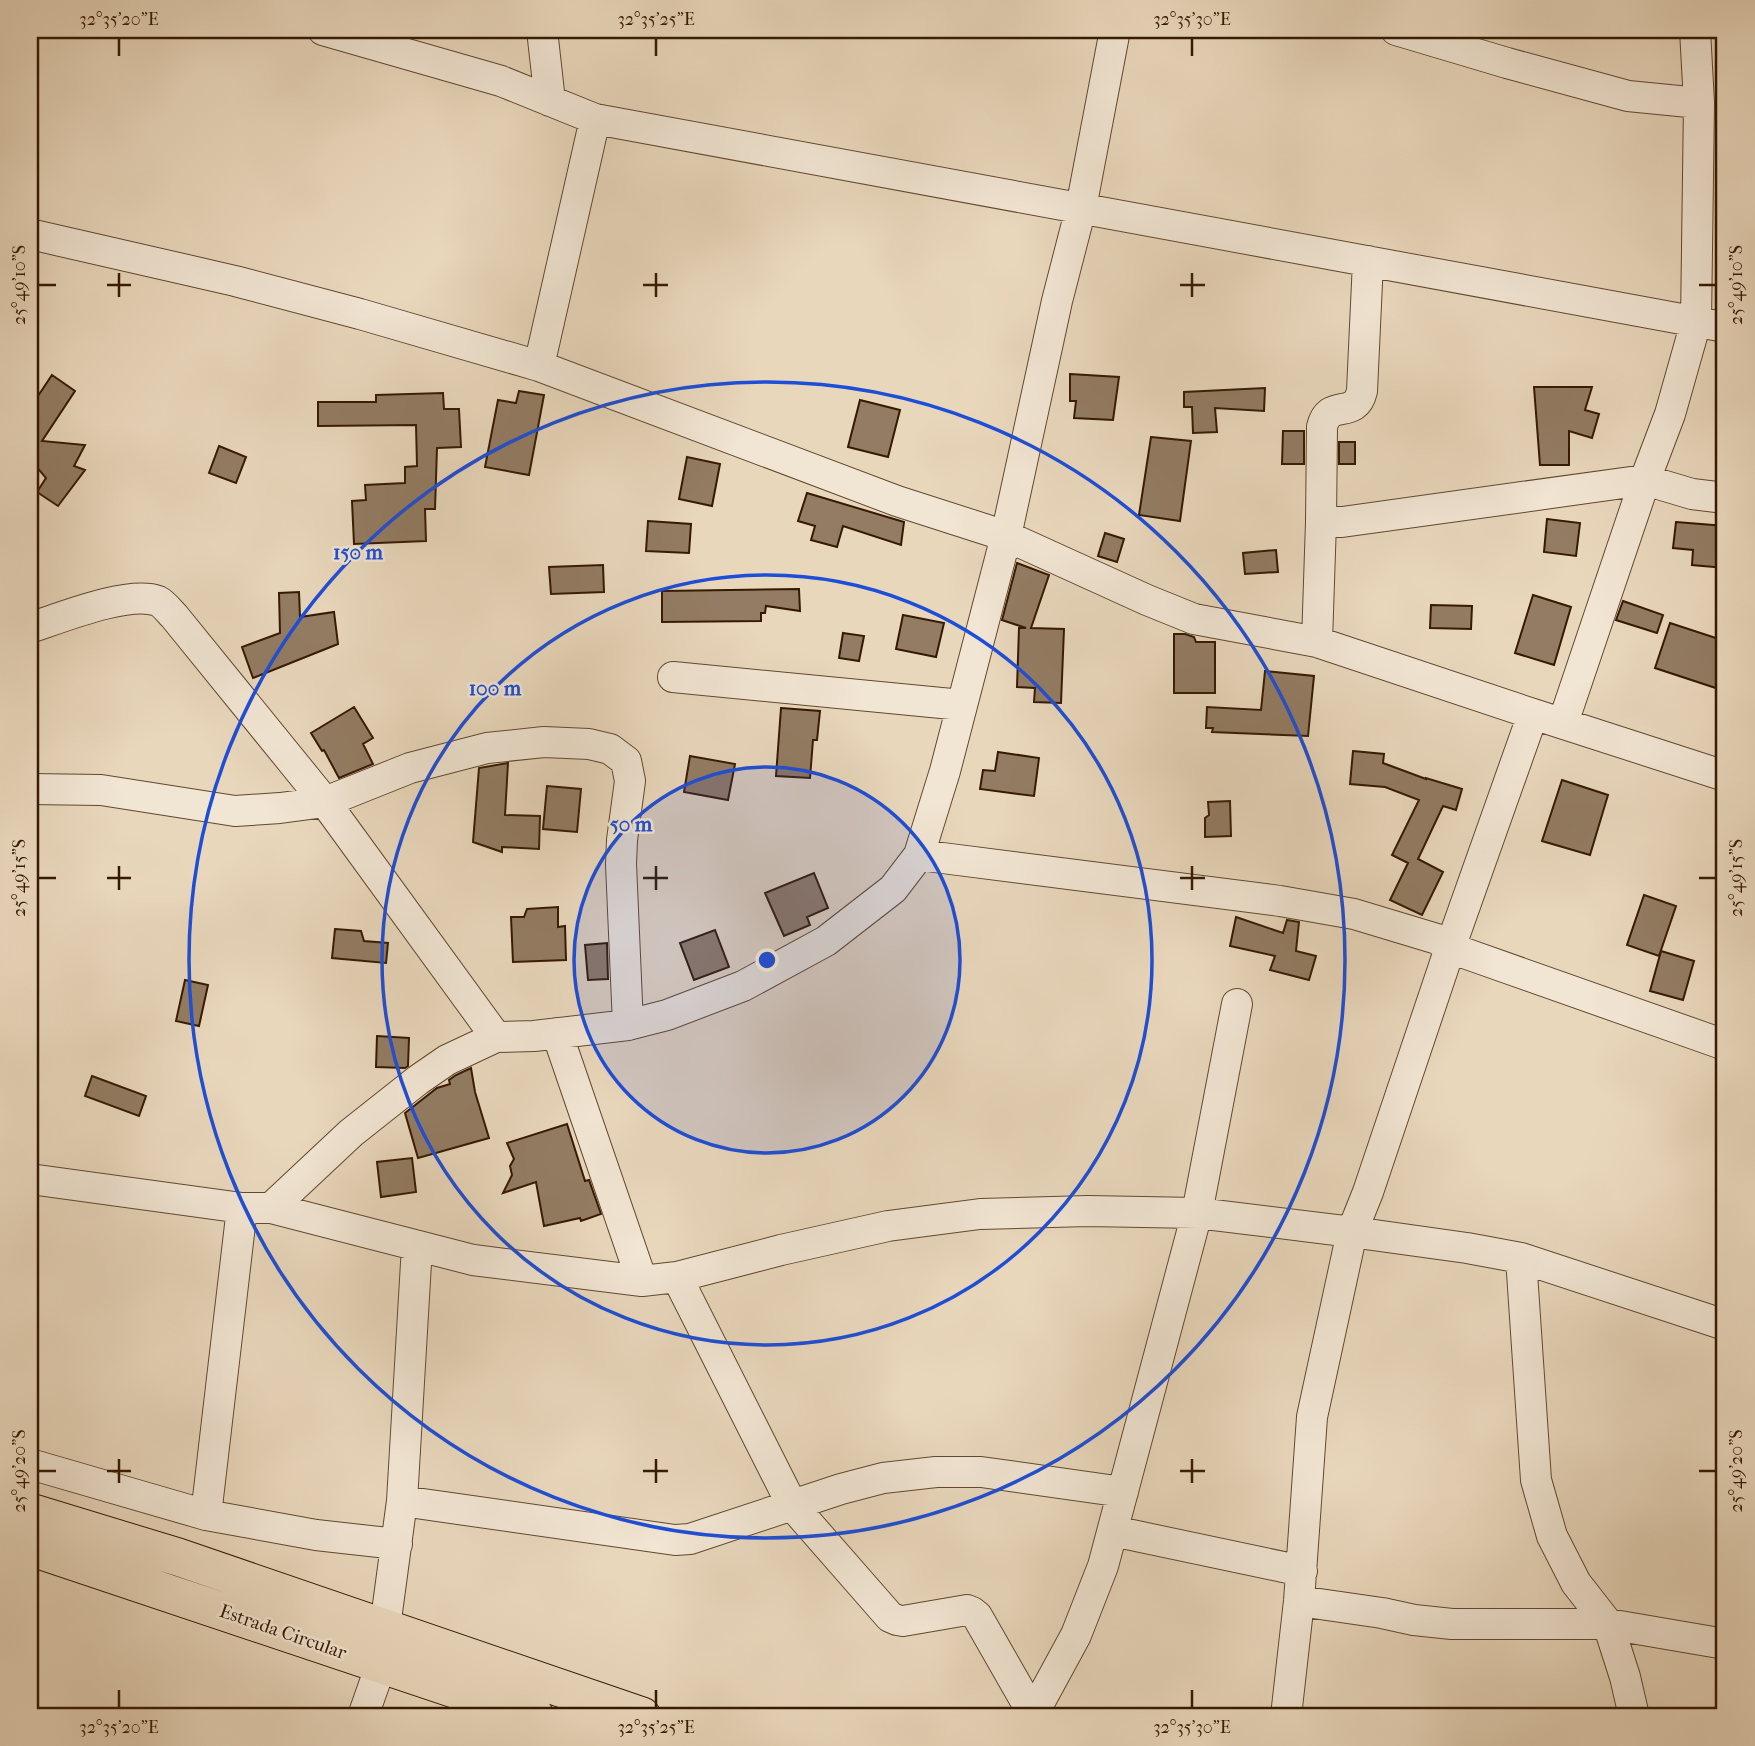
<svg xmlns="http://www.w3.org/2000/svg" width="1755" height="1746" font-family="'IM FELL French Canon',serif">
  <rect width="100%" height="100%" fill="#e9d7bc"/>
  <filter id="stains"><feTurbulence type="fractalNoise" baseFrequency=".00286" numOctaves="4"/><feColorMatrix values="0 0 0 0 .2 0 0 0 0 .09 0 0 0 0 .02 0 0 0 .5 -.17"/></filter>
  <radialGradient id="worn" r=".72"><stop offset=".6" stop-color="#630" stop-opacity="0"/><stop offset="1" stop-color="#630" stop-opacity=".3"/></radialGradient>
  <path fill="#937c63" stroke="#351902" stroke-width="2" d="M 1070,374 L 1119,377 L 1113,420 L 1074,418 L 1076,401 L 1070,401 Z
    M 52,375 L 75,391 L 42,441 L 85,445 L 74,466 L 85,470 L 58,506 L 37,492 L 46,478 L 30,459 L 30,408 Z
    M 1534,387 L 1592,387 L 1585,410 L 1599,414 L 1592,438 L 1569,431 L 1569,465 L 1540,465 Z
    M 1265,388 L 1264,411 L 1215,408 L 1217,432 L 1193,433 L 1192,407 L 1184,407 L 1184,392 Z
    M 519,391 L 544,395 L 529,475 L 485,467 L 498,400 L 516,403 Z
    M 443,393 L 444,409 L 459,409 L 461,447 L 437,448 L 435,509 L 425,509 L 426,541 L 354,544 L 352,501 L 366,500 L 365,485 L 405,483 L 405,467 L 417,466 L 416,425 L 318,426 L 318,402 L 376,402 L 376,395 Z
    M 860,400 L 900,410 L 888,457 L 848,447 Z
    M 1283,431 L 1304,431 L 1304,464 L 1282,464 Z
    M 1151,437 L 1191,441 L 1180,521 L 1139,515 Z
    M 1339,442 L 1355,442 L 1355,464 L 1339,464 Z
    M 219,446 L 246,457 L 236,483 L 209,473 Z
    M 687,457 L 720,464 L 712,506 L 679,499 Z
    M 807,493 L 904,522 L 901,545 L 843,526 L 837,547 L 811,540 L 815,526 L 798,521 Z
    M 1547,519 L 1580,523 L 1576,556 L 1544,552 Z
    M 648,521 L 691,524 L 689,553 L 646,551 Z
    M 1676,522 L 1725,526 L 1725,568 L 1692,565 L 1693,550 L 1673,548 Z
    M 1105,533 L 1124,539 L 1117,562 L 1098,556 Z
    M 1276,550 L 1278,572 L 1245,574 L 1243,553 Z
    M 1017,563 L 1049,575 L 1031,628 L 1064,629 L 1061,703 L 1034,702 L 1035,688 L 1017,687 L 1019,628 L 1026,628 L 1002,620 Z
    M 603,565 L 604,592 L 551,594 L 549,567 Z
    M 799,589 L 800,611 L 766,606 L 765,613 L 761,613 L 761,621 L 662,622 L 662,591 Z
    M 299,592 L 300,617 L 334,612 L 338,644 L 253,678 L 242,647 L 280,633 L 279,593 Z
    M 1533,595 L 1571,607 L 1554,665 L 1515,653 Z
    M 1623,601 L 1663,615 L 1657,633 L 1616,620 Z
    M 1431,605 L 1472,606 L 1471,629 L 1430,628 Z
    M 903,615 L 944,623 L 936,657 L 896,649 Z
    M 1670,623 L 1725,641 L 1725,691 L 1655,668 Z
    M 843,633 L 864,636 L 859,661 L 839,658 Z
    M 1174,634 L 1185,634 L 1194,637 L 1196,642 L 1215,642 L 1215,693 L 1174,693 Z
    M 1265,671 L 1314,676 L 1308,736 L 1212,732 L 1213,728 L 1206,728 L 1207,707 L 1261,710 Z
    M 354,707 L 373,738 L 363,744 L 373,764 L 339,778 L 324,750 L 322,751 L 311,733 Z
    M 781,708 L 820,711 L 817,740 L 813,740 L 810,778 L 776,776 Z
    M 1353,751 L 1384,754 L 1383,763 L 1426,779 L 1426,778 L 1462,789 L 1456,810 L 1443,806 L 1418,859 L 1443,872 L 1422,915 L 1390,900 L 1408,863 L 1392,855 L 1419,800 L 1385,787 L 1350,784 Z
    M 998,752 L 1039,758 L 1034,796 L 980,789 L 983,770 L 995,771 Z
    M 690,756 L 735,764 L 728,800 L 684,792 Z
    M 508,763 L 505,815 L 540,816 L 539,849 L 502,847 L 502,852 L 473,842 L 479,768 Z
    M 1562,780 L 1608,795 L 1590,855 L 1542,841 Z
    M 547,786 L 581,789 L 577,832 L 543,829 Z
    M 1230,801 L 1231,836 L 1205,837 L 1205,818 L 1209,815 L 1208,802 Z
    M 814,873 L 828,908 L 807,917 L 810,925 L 784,936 L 765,893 Z
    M 1644,895 L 1676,906 L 1659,956 L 1627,945 Z
    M 558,907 L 558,927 L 565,926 L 566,960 L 513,962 L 511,917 L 524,917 L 527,909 Z
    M 1236,917 L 1283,933 L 1287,920 L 1299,922 L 1296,951 L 1316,956 L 1309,980 L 1270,970 L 1275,956 L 1230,946 Z
    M 335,929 L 361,931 L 364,941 L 388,943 L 386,963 L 332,958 Z
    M 715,930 L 729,967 L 694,980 L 680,943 Z
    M 607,943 L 608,979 L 588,980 L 585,945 Z
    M 1661,951 L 1694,961 L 1683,1000 L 1650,991 Z
    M 185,980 L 208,985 L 199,1026 L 176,1021 Z
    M 377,1036 L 409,1038 L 408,1066 L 405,1068 L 376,1067 Z
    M 471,1068 L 475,1092 L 489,1138 L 418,1158 L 405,1113 L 437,1088 L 450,1084 L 449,1080 L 456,1075 Z
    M 92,1076 L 146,1096 L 139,1116 L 85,1096 Z
    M 567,1124 L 585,1181 L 589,1180 L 601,1214 L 581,1221 L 580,1218 L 544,1226 L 536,1182 L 503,1193 L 512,1175 L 510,1166 L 514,1159 L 507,1143 Z
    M 412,1158 L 416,1192 L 381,1197 L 377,1162 Z"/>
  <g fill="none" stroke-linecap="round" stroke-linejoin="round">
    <defs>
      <path id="minor" d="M 323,30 L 501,81 L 595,119 L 1725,327
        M 542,30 L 550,101
        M 1396,30 L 1507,63 L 1628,96 L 1699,103
        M 30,234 L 235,281 L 360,314 L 539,366 L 897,501 L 1006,536 L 1147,600 L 1194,619 L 1317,642 L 1533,714 L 1725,776
        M 539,366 L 595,119
        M 1321,522 L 1322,427 C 1329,397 1355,421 1362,391 L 1368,261
        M 30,628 C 60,618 129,590 158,601 C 164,604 169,611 174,616 L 325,802 L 496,1037
        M 1317,642 L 1321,522 L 1342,522 L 1645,480 L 1692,494 L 1725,498
        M 673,677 L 962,705
        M 1563,723 L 1645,480 L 1670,414 L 1696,322 L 1699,103 L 1695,30
        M 30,789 L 101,790 L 235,811 L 280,808 L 325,802 L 410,768 L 487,748 L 544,742 L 589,744 L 610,749 L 626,761 L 630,781 L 622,840 L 621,864 L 628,1025
        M 919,855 L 1280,901 L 1354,914 L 1437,939 L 1450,948 L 1725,1045
        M 557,1033 L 642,1281
        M 30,1179 L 242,1208 L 271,1208 L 473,1260 L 642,1281 L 677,1277 L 781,1250 L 888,1226 L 980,1214 L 1088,1211 L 1197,1213 L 1352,1232 L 1467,1248 L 1521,1258 L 1725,1325
        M 271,1208 L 351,1133 L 418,1080 L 447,1060 L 496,1037 L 534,1036 L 628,1025 L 667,1015 L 743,986 L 826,941 L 893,889 L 919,855 L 945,771 L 1006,536 L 1057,301 L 1081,208 L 1115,30
        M 1521,1258 L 1536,1480 L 1552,1536 L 1576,1583 L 1608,1624 L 1625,1677 L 1634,1716
        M 677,1277 L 792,1505 L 890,1617 L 897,1620 L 903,1621 L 967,1610 L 972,1612 L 977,1616 L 1033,1714
        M 30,1464 L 206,1515 L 316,1535 L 397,1544
        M 402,1501 L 675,1540 L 690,1539 L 841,1489 L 883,1478 L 936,1472 L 981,1472 L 1123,1492
        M 206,1515 L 242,1208
        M 1113,1531 L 1302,1571
        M 1299,1601 L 1382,1613 L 1414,1620 L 1452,1624 L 1608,1624 L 1725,1644
        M 385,1627 L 402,1501 L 417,1246
        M 363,1716 L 381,1665
        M 1032,1716 L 1076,1635 L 1103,1566 L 1197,1213 L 1237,1004
        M 1286,1716 L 1299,1601 L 1312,1417 L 1352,1232 L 1368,1192 L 1450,948 L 1533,714"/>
      <path id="major" d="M 30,1512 L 178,1557 L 642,1716
        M 30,1547 L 535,1716"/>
    </defs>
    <use href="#minor" stroke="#624830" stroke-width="32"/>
    <use href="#major" stroke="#351902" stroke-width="39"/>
    <use href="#minor" stroke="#f1e5d3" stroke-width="30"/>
    <use href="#major" stroke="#e9d7bc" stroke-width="37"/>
  </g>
  <path fill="none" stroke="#351902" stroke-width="2.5" d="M 119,38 L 119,56M 656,38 L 656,56M 1192,38 L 1192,56M 119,273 L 119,297M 656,273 L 656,297M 1192,273 L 1192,297M 38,285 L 56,285M 107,285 L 131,285M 643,285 L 668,285M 1180,285 L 1205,285M 1699,285 L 1716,285M 119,866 L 119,890M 656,866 L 656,890M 1192,866 L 1192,890M 38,878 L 56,878M 107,878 L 131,878M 643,878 L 668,878M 1180,878 L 1205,878M 1699,878 L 1716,878M 119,1459 L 119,1483M 656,1459 L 656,1483M 1192,1459 L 1192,1483M 38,1471 L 56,1471M 107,1471 L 131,1471M 643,1471 L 668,1471M 1180,1471 L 1205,1471M 1699,1471 L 1716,1471M 119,1690 L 119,1708M 656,1690 L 656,1708M 1192,1690 L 1192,1708"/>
  <circle cx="767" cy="960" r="193" fill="#1d4ed8" fill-opacity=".12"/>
  <g fill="none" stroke="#1d4ed8" stroke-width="3.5">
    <circle cx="767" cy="960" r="193"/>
    <circle cx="767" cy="960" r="385"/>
    <circle cx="767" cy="960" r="578"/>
  </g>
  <g text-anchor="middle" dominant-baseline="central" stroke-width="5" stroke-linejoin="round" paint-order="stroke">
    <g font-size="19" fill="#351902" stroke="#f1e5d3">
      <text transform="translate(283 1632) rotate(19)">Estrada Circular</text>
    </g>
  </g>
  <circle cx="767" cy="960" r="10" fill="#1d4ed8" stroke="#f1e5d3" stroke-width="3.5"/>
  <g font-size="21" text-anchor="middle" font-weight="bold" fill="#1d4ed8" stroke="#f1e5d3" stroke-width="5" stroke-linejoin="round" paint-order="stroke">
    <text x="358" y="559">150 m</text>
    <text x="495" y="695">100 m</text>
    <text x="631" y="831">50 m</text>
  </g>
  <rect width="1755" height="1746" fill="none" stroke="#e9d7bc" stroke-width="77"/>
  <rect x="38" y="38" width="1678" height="1670" fill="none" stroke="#351902" stroke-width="2.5"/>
  <g font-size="18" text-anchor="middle" fill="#351902">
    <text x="119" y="25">32°35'20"E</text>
    <text x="656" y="25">32°35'25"E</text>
    <text x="1192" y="25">32°35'30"E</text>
    <text transform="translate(19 285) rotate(-90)" y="6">25°49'10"S</text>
    <text transform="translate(1736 285) rotate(-90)" y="6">25°49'10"S</text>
    <text transform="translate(19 878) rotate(-90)" y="6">25°49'15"S</text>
    <text transform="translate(1736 878) rotate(-90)" y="6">25°49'15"S</text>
    <text transform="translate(19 1471) rotate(-90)" y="6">25°49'20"S</text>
    <text transform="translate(1736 1471) rotate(-90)" y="6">25°49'20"S</text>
    <text x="119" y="1733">32°35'20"E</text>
    <text x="656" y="1733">32°35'25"E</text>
    <text x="1192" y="1733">32°35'30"E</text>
  </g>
  <rect width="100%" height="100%" filter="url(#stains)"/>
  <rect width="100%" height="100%" fill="url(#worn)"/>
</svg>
